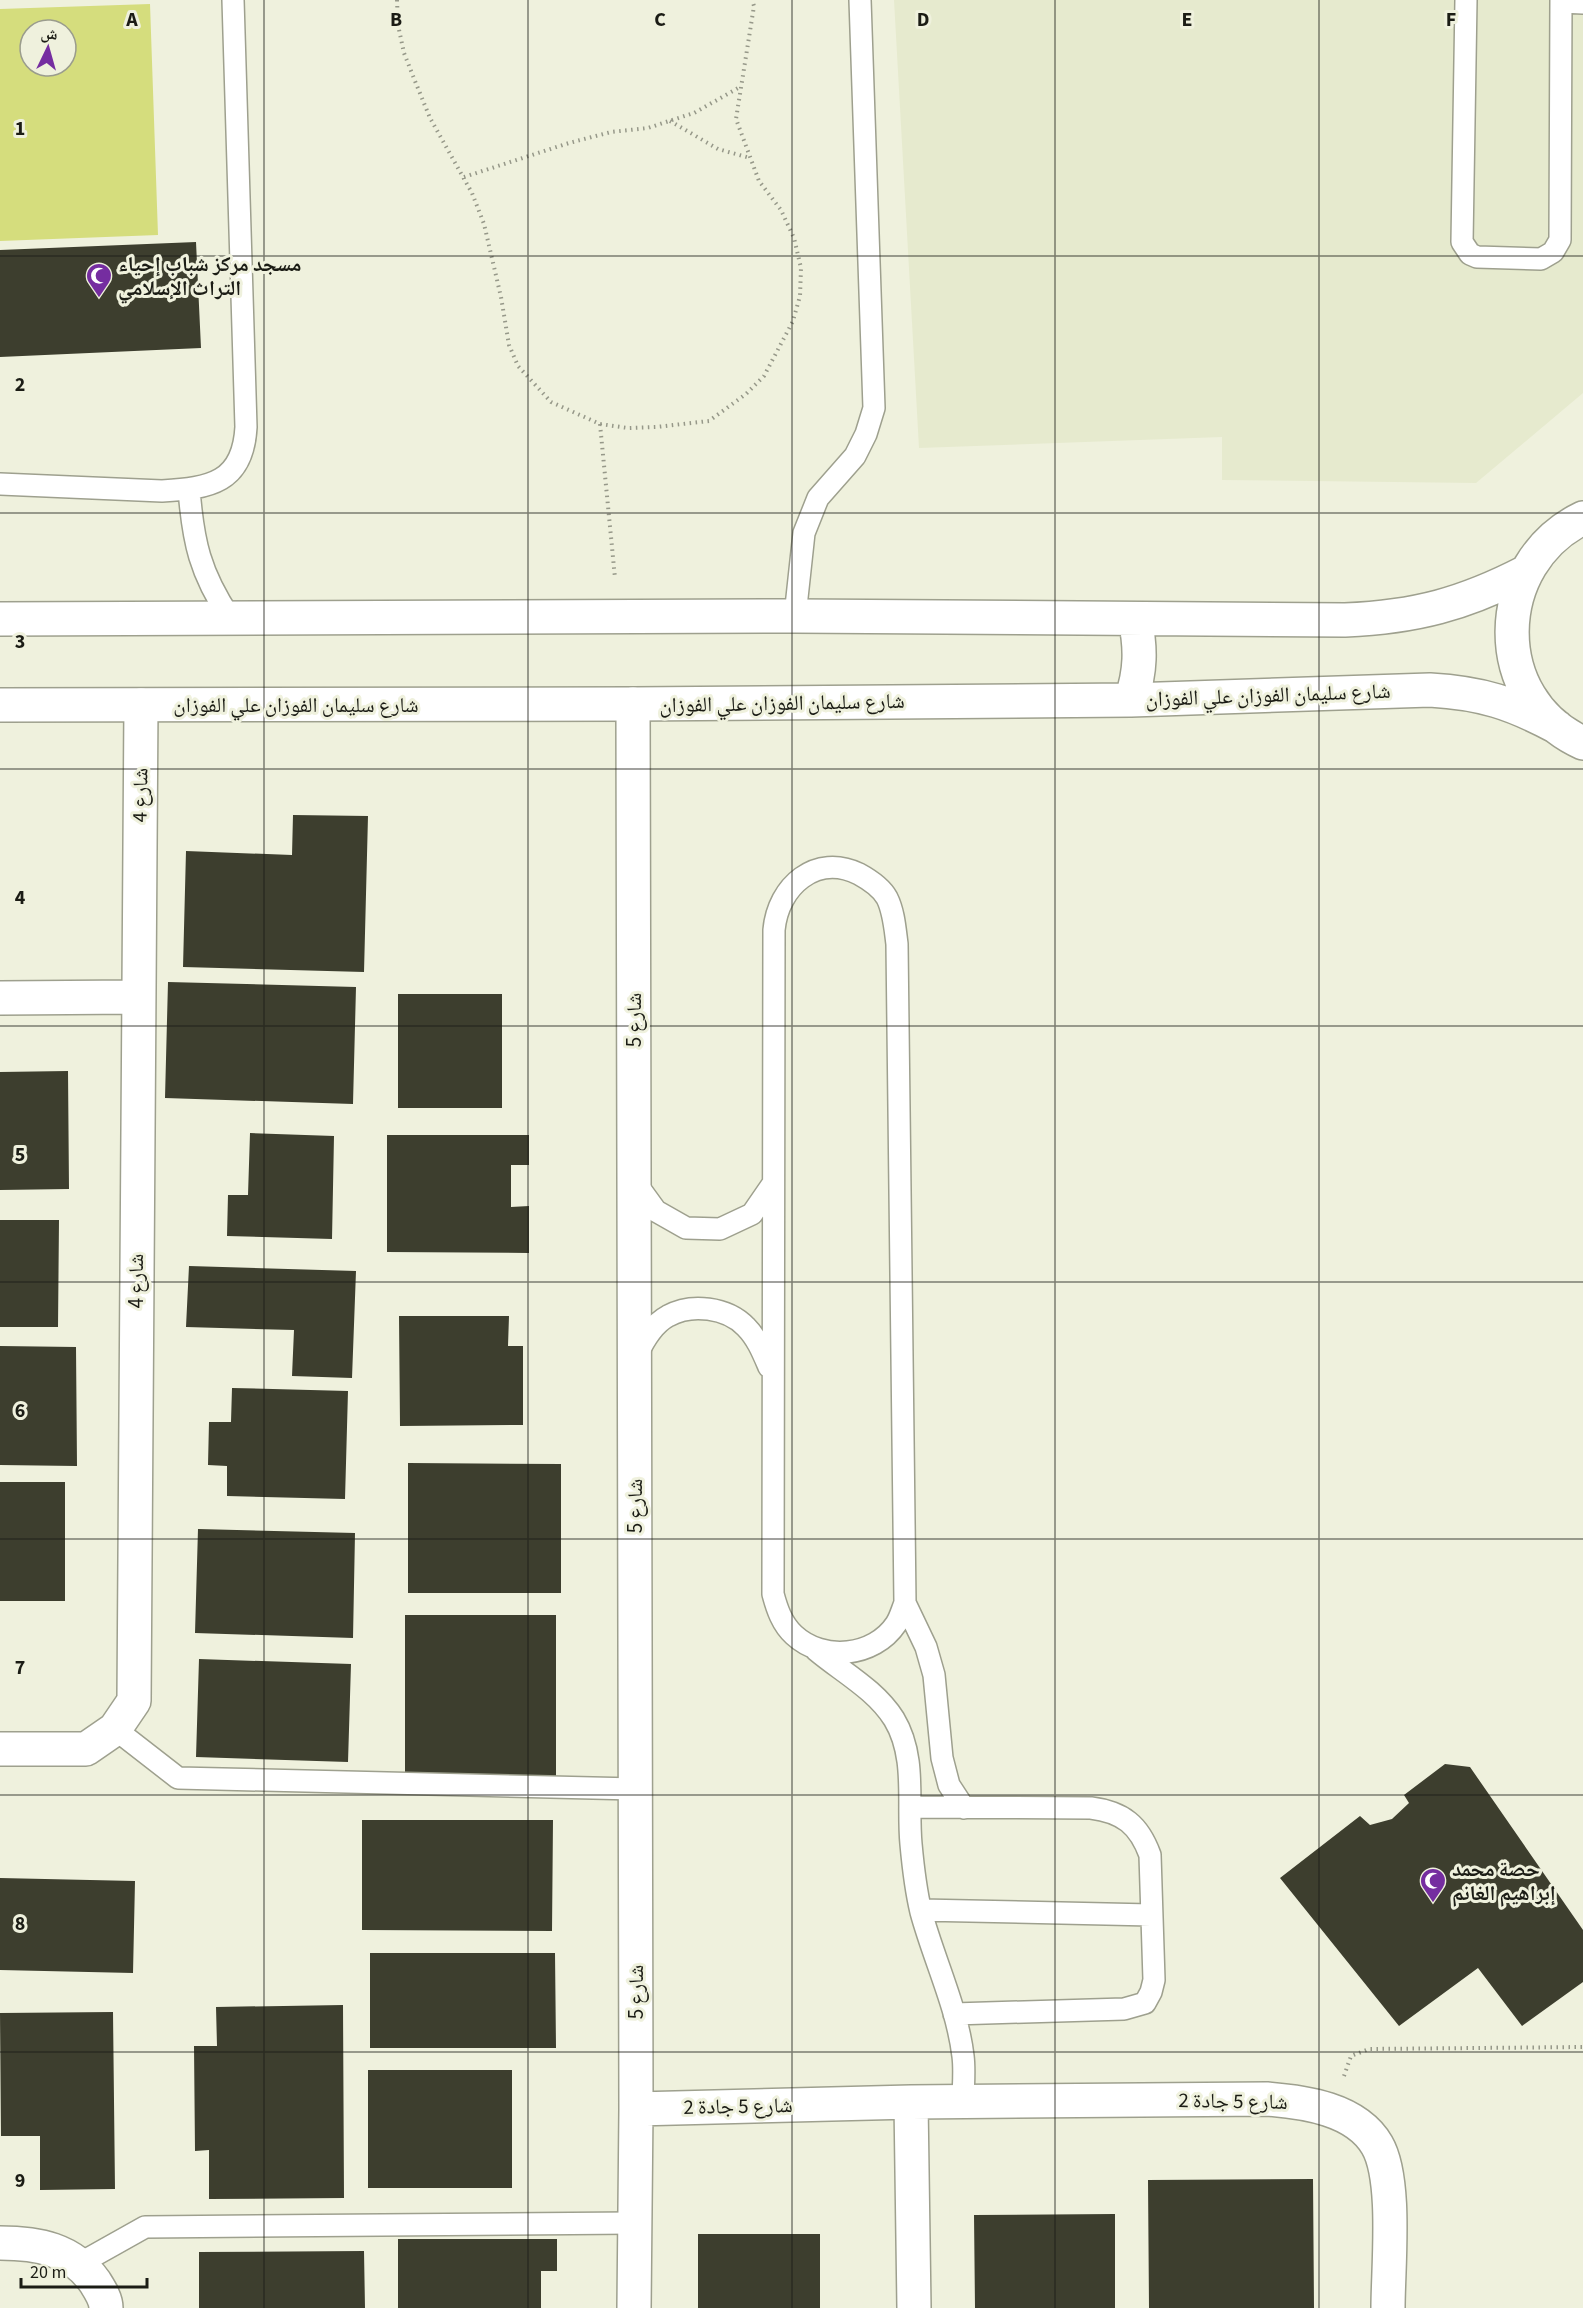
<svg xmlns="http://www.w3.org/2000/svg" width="1583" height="2308" font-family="'Source Sans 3','Noto Naskh Arabic',sans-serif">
  <rect width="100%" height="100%" fill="#eff1dd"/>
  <path fill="#e6eace" d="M 894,0 L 1583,0 L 1583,393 L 1476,483 L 1222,480 L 1222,437 L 919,448 Z"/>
  <path fill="#d5dd7d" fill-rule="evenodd" d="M 150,4 L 158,235 L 0,241 L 0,9 ZM 30,30 L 66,30 L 66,66 L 30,66 Z"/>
  <path fill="#3d3e2e" d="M 196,242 L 201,348 L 0,357 L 0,250 Z
    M 293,815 L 368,816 L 364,972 L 183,967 L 186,851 L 292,855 Z
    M 168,982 L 356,987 L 353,1104 L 165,1098 Z
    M 398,994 L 502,994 L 502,1108 L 398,1108 Z
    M 68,1071 L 69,1189 L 0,1190 L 0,1072 Z
    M 250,1133 L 334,1136 L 332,1239 L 227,1236 L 228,1195 L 248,1195 Z
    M 387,1135 L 529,1135 L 529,1165 L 511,1165 L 511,1207 L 529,1206 L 529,1253 L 387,1252 Z
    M 0,1220 L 59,1220 L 58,1327 L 0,1327 Z
    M 189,1266 L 356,1271 L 352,1378 L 292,1376 L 294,1330 L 186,1327 Z
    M 399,1316 L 509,1316 L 508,1346 L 523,1346 L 523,1425 L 400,1426 Z
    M 0,1346 L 76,1347 L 77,1466 L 0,1465 Z
    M 232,1388 L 348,1391 L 345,1499 L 227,1496 L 227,1466 L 208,1465 L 209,1422 L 231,1422 Z
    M 408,1463 L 561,1464 L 561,1593 L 408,1593 Z
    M 0,1482 L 65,1482 L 65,1601 L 0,1601 Z
    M 198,1529 L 355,1533 L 353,1638 L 195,1633 Z
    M 405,1615 L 556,1615 L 556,1781 L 405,1781 Z
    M 199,1659 L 351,1664 L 348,1762 L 196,1757 Z
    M 1445,1764 L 1470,1767 L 1583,1930 L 1583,1982 L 1522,2026 L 1478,1968 L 1399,2026 L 1280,1878 L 1360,1816 L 1370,1825 L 1392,1819 L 1409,1803 L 1404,1795 Z
    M 362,1820 L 553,1820 L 552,1931 L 362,1930 Z
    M 0,1878 L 135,1881 L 133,1973 L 0,1970 Z
    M 370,1953 L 555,1953 L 556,2048 L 370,2048 Z
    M 343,2005 L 344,2198 L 209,2199 L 209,2150 L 195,2151 L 194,2046 L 217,2046 L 216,2007 Z
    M 113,2012 L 115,2189 L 40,2190 L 40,2136 L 1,2136 L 0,2013 Z
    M 368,2070 L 512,2070 L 512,2188 L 368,2188 Z
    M 1313,2179 L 1314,2308 L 1149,2308 L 1148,2180 Z
    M 1115,2214 L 1115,2308 L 975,2308 L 974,2215 Z
    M 698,2234 L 820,2234 L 820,2308 L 698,2308 Z
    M 398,2239 L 557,2239 L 557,2271 L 541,2271 L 541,2308 L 398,2308 Z
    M 364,2251 L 365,2308 L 199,2308 L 199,2252 Z"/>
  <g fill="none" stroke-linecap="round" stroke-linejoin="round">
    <defs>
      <path id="service" d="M 1466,0 L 1462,242 L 1470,254 L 1477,257 L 1541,259 L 1553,252 L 1560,240 L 1561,0
        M 1561,2 L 1583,3
        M 0,484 L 162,491 C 210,488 243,483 246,427 L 233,0
        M 189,489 C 193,542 200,573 230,618
        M 795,616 L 804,533 L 818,498 L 855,456 L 866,434 L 874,408 L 860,0
        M 635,1182 L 656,1211 L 686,1228 L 720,1229 L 752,1214 L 772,1185
        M 637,1355 C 644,1340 653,1324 668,1316 C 691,1303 727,1307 746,1327 C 757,1338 763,1353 769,1367
        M 905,1603 C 902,1610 900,1618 896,1624 C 874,1657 823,1662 794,1635 C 782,1624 777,1609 773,1594 L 774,930 C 778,886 816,853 859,874 C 870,880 881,887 887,898 C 894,912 895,929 897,944 L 905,1603 L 926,1647 L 934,1675 L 942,1758 L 949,1785 L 964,1808
        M 816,1650 C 842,1672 875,1689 894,1719 C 917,1757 907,1803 911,1844 C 913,1866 916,1891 921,1912 C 934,1960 957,2006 963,2056 C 965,2071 963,2087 963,2102
        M 115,1729 L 178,1778 L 635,1789
        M 910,1807 L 1091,1808 C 1123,1812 1139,1825 1150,1855 L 1154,1980 L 1151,1992 L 1145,2003 L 1124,2009 L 954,2014
        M 921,1910 L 1151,1915
        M 79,2264 L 145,2227 L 634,2223"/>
      <path id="minor" d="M 633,704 L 636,2109 L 634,2308
        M 0,998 L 137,997
        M 0,1749 L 86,1749 L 115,1729 L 134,1701 L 141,705
        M 911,2102 L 914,2308
        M 636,2109 L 911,2102 L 1267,2099 C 1305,2102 1356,2109 1377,2145 C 1397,2179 1388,2267 1388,2308
        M 0,2243 C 38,2243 72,2249 95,2282 C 100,2290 106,2299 106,2308"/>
      <path id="tertiary" d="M 1583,518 C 1490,563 1487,700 1583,743
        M 0,619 L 795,616 L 1345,620 C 1416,617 1464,604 1526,572
        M 1131,700 C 1141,671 1141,648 1135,619
        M 0,705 L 633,704 L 1131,700 L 1430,690 C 1482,693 1512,703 1557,727"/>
    </defs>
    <use href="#service" stroke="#9ea08e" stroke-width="24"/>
    <use href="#minor" stroke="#9ea08e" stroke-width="36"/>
    <use href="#tertiary" stroke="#9ea08e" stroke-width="36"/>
    <path stroke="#969889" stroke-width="4" stroke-dasharray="1.5 4.5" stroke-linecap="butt" d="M 397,0 L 398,25 L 404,53 L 415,81 L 430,118 L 472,193 L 484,224 L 501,297 L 509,345 L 518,366 L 551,402 L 600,424 L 628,428 L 656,427 L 709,421 L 746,394 L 764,376 L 793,321 L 800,296 L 801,268 L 794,238 L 781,210 L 759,181 L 736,119 L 754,6 L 752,0
      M 670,121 L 718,149 L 750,158
      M 464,177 L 569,143 L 611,132 L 648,128 L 669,121 L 694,113 L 740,87
      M 600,424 L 615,578
      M 1344,2076 L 1351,2056 L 1369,2049 L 1583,2047"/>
    <use href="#service" stroke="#fff" stroke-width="21"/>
    <use href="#minor" stroke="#fff" stroke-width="33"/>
    <use href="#tertiary" stroke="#fff" stroke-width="33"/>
  </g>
  <path fill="none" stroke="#1b1c15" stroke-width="1.5" stroke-opacity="0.55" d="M 264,0 L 264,2308M 528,0 L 528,2308M 792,0 L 792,2308M 1055,0 L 1055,2308M 1319,0 L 1319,2308M 0,256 L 1583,256M 0,513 L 1583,513M 0,769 L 1583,769M 0,1026 L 1583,1026M 0,1282 L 1583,1282M 0,1539 L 1583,1539M 0,1795 L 1583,1795M 0,2052 L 1583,2052"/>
  <defs>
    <symbol id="mosque-pin" viewBox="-11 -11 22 30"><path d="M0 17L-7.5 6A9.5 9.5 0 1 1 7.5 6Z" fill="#752da0" stroke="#eff1dd"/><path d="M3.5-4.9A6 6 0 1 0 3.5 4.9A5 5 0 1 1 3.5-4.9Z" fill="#fff"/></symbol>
  </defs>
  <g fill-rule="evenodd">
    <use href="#mosque-pin" x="84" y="261" width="30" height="40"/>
    <use href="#mosque-pin" x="1418" y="1866" width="30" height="40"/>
  </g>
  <g text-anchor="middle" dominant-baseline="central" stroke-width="6" stroke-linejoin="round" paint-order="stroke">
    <g font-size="21" font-weight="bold" fill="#1b1c15" stroke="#eff1dd" text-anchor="start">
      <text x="118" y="264">مسجد مركز شباب إحياء<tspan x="118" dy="24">التراث الإسلامي</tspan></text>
      <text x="1452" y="1869">حصة محمد<tspan x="1452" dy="24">إبراهيم الغانم</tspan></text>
    </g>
    <g font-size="21" fill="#1b1c15" stroke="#eff1dd">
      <text transform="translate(1268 695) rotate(-2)">شارع سليمان الفوزان علي الفوزان</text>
      <text transform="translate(782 703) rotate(-1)">شارع سليمان الفوزان علي الفوزان</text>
      <text x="296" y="705">شارع سليمان الفوزان علي الفوزان</text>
      <text transform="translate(140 795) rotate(-89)">شارع 4</text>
      <text transform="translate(634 1020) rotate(-90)">شارع 5</text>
      <text transform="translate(136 1281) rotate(-90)">شارع 4</text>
      <text transform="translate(635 1506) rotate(-90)">شارع 5</text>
      <text transform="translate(636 1992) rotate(-90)">شارع 5</text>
      <text transform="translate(1233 2101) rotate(1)">شارع 5 جادة 2</text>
      <text transform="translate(738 2106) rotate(-1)">شارع 5 جادة 2</text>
    </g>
  </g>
  <g font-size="20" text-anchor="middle" font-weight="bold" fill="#1b1c15" stroke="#eff1dd" stroke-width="6" stroke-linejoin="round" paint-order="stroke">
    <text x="132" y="26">A</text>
    <text x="396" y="26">B</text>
    <text x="660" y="26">C</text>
    <text x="923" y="26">D</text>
    <text x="1187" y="26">E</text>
    <text x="1451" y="26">F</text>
    <text x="20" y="135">1</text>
    <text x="20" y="391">2</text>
    <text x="20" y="648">3</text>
    <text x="20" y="904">4</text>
    <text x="20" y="1161">5</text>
    <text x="20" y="1417">6</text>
    <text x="20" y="1674">7</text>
    <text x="20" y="1930">8</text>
    <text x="20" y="2187">9</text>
  </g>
  <g transform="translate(48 48) rotate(5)"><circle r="28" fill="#eff1dd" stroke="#9a9c8d" stroke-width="1.5"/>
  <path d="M0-4.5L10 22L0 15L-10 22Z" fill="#752da0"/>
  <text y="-9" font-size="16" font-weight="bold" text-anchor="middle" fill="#1b1c15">ش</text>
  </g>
  <path d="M21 2278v9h126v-9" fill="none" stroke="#1b1c15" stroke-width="3"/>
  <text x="30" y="2278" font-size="18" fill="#1b1c15" stroke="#eff1dd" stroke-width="4.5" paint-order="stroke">20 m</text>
</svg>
